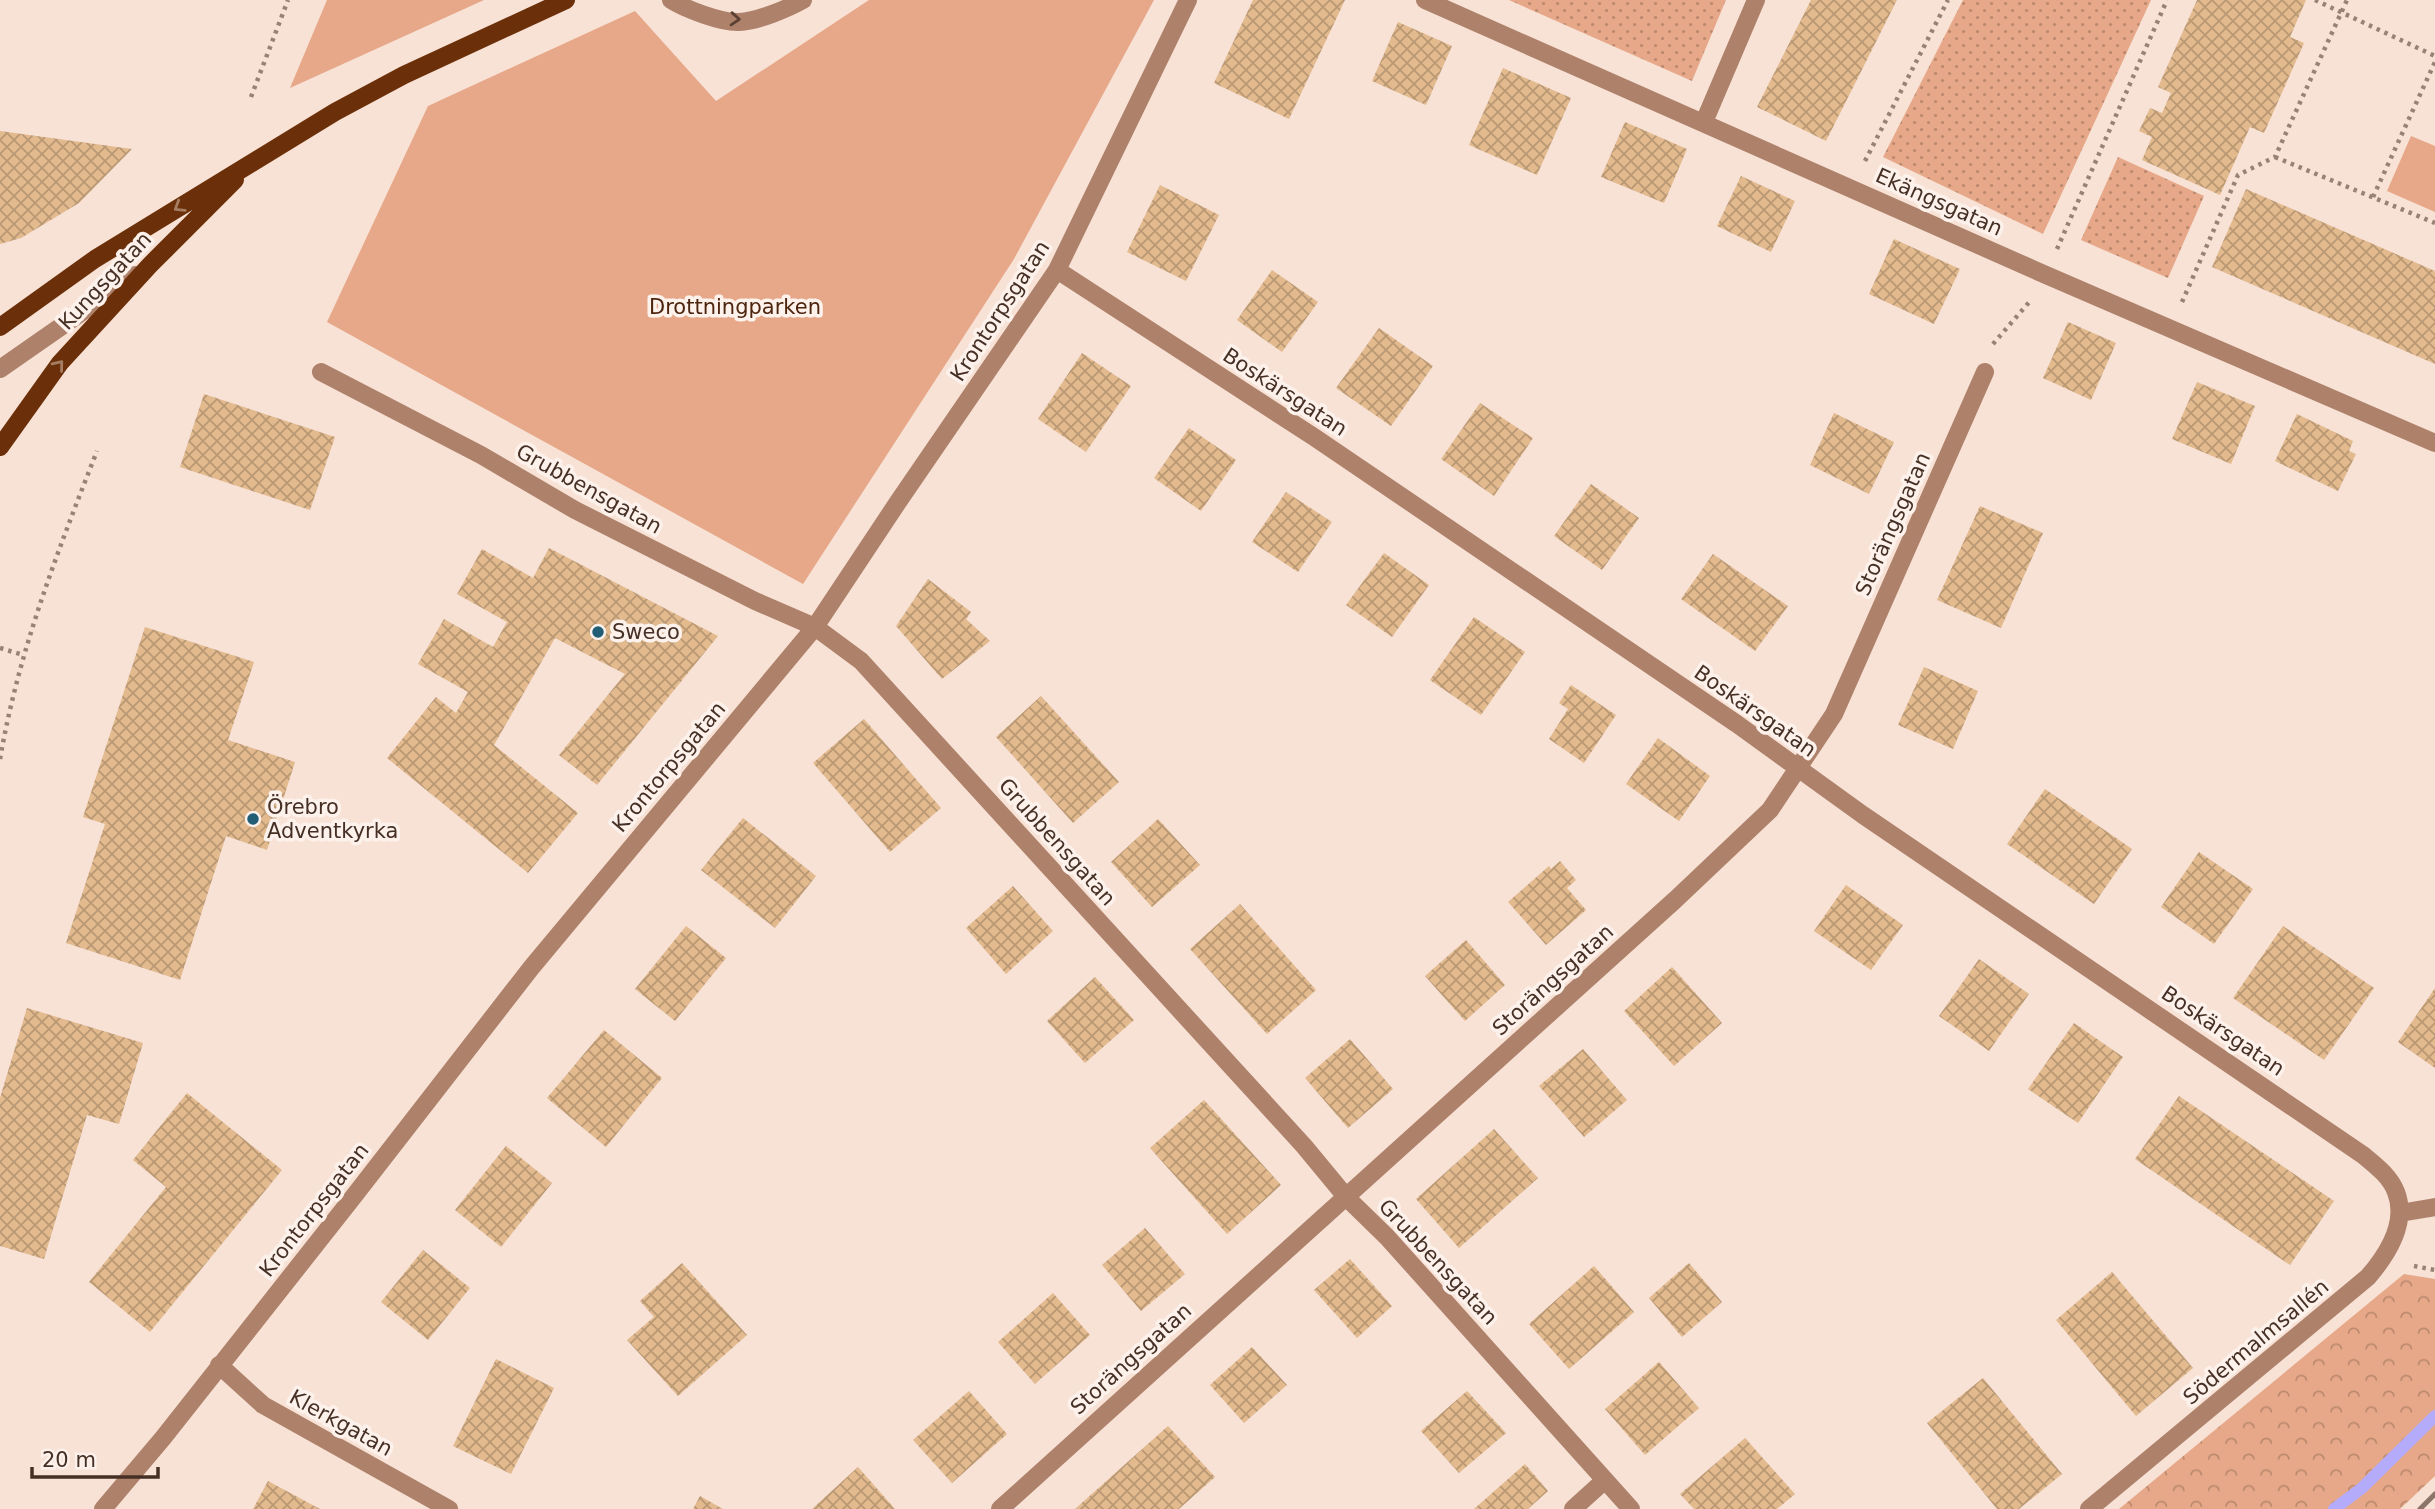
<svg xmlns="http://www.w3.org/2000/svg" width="2435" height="1509" font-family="'DejaVu Sans',sans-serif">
  <defs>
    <pattern id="grass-dots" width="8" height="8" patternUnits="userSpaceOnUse" patternTransform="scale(1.75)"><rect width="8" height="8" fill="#e6a888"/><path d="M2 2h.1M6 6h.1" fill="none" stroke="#bc896f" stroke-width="1.8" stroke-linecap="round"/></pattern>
    <pattern id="forest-crowns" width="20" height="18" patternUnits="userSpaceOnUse" patternTransform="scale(1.75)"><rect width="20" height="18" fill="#e6a888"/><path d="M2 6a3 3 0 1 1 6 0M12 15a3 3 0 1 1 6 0" fill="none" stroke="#bc896f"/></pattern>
    <pattern id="building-cross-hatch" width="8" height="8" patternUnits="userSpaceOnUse" patternTransform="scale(1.75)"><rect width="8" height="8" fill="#e2ba8e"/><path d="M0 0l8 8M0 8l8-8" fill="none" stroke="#b99874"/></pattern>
  </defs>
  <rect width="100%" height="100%" fill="#f8e1d5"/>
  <path fill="url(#grass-dots)" d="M 1509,0 L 1726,0 L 1692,81 Z
    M 1963,0 L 2151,0 L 2043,234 L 1883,157 Z
    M 2118,157 L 2204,196 L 2168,278 L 2081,240 Z"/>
  <path fill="url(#forest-crowns)" d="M 2404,1274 L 2435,1279 L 2435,1476 L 2400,1509 L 2119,1509 Z"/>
  <path fill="#e6a888" d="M 327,0 L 484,0 L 290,88 Z
    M 869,0 L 1154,0 L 1014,259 L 803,584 L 327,322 L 428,106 L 635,11 L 716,101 Z
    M 2411,136 L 2435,146 L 2435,212 L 2387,191 Z"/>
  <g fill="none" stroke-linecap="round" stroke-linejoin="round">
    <path stroke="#b4abfb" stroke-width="12" d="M 2334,1509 L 2362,1488 L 2435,1416"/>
  </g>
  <path fill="url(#building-cross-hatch)" d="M 1253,0 L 1345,0 L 1289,119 L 1214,83 Z
    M 1811,0 L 1897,0 L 1826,141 L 1757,107 Z
    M 2197,0 L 2306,0 L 2290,37 L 2304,43 L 2264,133 L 2250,127 L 2220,195 L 2142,160 L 2152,137 L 2139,131 L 2150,108 L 2162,113 L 2171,93 L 2158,87 Z
    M 1398,22 L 1452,46 L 1426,105 L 1372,81 Z
    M 1503,68 L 1571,98 L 1537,175 L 1469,145 Z
    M 1625,122 L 1687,149 L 1664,203 L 1601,177 Z
    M 0,131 L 132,149 L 79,203 L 21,238 L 0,244 Z
    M 1741,176 L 1795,201 L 1771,252 L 1717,226 Z
    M 1160,185 L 1219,215 L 1186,281 L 1127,252 Z
    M 2246,189 L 2435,271 L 2435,364 L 2212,267 Z
    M 1894,239 L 1960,269 L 1934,324 L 1869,294 Z
    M 1272,270 L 1318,302 L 1282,352 L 1237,320 Z
    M 2068,322 L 2116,343 L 2091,400 L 2043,378 Z
    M 1379,328 L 1433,366 L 1391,426 L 1336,388 Z
    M 1082,353 L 1131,386 L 1086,452 L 1038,419 Z
    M 2197,382 L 2255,406 L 2231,464 L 2172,439 Z
    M 204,394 L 335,437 L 310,510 L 180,467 Z
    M 1480,403 L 1533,438 L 1494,496 L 1441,459 Z
    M 1834,413 L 1894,442 L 1869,494 L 1810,465 Z
    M 2297,414 L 2353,441 L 2349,451 L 2356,454 L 2338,491 L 2275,461 Z
    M 1189,428 L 1236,460 L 1201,511 L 1154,478 Z
    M 1591,484 L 1639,518 L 1602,570 L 1554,536 Z
    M 1286,492 L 1332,522 L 1298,572 L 1252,542 Z
    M 1980,506 L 2043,533 L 2001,628 L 1937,600 Z
    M 549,548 L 718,636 L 597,785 L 559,755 L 625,674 L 555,638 L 494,745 L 578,813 L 528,873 L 387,758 L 436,697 L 456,713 L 468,692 L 418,664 L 444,619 L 493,647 L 507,622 L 457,594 L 482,549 L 533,578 Z
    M 1384,553 L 1429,585 L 1392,637 L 1346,605 Z
    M 1713,554 L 1788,606 L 1755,651 L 1681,599 Z
    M 928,579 L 971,612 L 966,619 L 990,641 L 942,679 L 896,626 Z
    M 1474,617 L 1525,652 L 1481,715 L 1430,680 Z
    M 145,627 L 254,662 L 228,740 L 295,762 L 267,850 L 226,836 L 180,980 L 66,943 L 105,824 L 83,817 Z
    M 1924,667 L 1978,691 L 1953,749 L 1898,725 Z
    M 1571,685 L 1616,715 L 1584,763 L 1549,739 L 1568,709 L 1559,703 Z
    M 1041,696 L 1119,782 L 1073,823 L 996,737 Z
    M 864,719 L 941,808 L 890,852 L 813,763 Z
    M 1658,738 L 1710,776 L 1679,821 L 1626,784 Z
    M 2045,789 L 2132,849 L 2094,904 L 2007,844 Z
    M 743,818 L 816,876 L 775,928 L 701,870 Z
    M 1158,819 L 1200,865 L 1152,907 L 1111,862 Z
    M 2199,852 L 2253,889 L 2214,944 L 2161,907 Z
    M 1560,861 L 1576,880 L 1567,888 L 1586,910 L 1546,945 L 1508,902 L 1549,866 L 1551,869 Z
    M 1846,885 L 1903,925 L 1871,970 L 1814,931 Z
    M 1013,886 L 1053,931 L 1006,974 L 966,928 Z
    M 1240,904 L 1316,990 L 1267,1034 L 1190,949 Z
    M 686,926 L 726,958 L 675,1021 L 635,989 Z
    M 2283,926 L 2374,988 L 2324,1060 L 2233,998 Z
    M 1466,940 L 1505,985 L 1465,1021 L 1425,976 Z
    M 1979,959 L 2029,994 L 1989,1051 L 1939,1016 Z
    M 1672,967 L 1722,1023 L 1674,1066 L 1624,1011 Z
    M 1095,977 L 1134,1020 L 1085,1063 L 1047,1021 Z
    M 2435,988 L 2435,1068 L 2398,1042 Z
    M 27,1008 L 143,1043 L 119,1124 L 87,1115 L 44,1259 L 0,1246 L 0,1098 Z
    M 2074,1023 L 2123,1057 L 2078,1123 L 2028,1089 Z
    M 604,1030 L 662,1078 L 606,1147 L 547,1098 Z
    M 1350,1039 L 1393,1089 L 1348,1128 L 1305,1078 Z
    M 1583,1049 L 1627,1100 L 1584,1137 L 1539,1086 Z
    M 187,1093 L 282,1170 L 150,1332 L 89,1282 L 166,1187 L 133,1160 Z
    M 2179,1096 L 2334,1201 L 2290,1265 L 2135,1159 Z
    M 1204,1100 L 1281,1185 L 1227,1234 L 1150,1148 Z
    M 1494,1129 L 1538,1178 L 1459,1248 L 1416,1199 Z
    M 506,1146 L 552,1183 L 501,1247 L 455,1210 Z
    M 1145,1228 L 1185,1274 L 1141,1311 L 1102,1265 Z
    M 423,1250 L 470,1288 L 428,1340 L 381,1302 Z
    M 1350,1259 L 1392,1306 L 1357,1338 L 1314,1290 Z
    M 682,1263 L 747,1335 L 678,1396 L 627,1340 L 654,1317 L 640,1301 Z
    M 1689,1263 L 1722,1302 L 1682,1337 L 1649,1298 Z
    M 1594,1266 L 1634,1312 L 1569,1369 L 1529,1324 Z
    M 2112,1272 L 2193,1368 L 2136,1416 L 2056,1320 Z
    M 1053,1293 L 1090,1335 L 1035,1384 L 998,1342 Z
    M 1252,1347 L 1287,1385 L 1244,1423 L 1210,1385 Z
    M 496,1359 L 554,1388 L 511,1474 L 453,1446 Z
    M 1659,1362 L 1699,1408 L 1645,1455 L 1605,1409 Z
    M 1983,1378 L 2062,1474 L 2019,1509 L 1997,1509 L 1927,1423 Z
    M 969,1391 L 1007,1434 L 952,1483 L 913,1440 Z
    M 1467,1391 L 1506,1433 L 1459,1473 L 1421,1431 Z
    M 1168,1426 L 1215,1477 L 1179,1509 L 1075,1509 Z
    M 1745,1438 L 1795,1494 L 1777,1509 L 1694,1509 L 1680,1494 Z
    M 1525,1464 L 1548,1491 L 1528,1509 L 1474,1509 Z
    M 858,1467 L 895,1509 L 812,1509 Z
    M 268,1481 L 320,1509 L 253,1509 Z
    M 700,1496 L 723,1509 L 693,1509 Z"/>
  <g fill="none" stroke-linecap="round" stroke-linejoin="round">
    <path stroke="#988276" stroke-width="4.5" stroke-dasharray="3.5 5" stroke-linecap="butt" d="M 2315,0 L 2435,56
      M 251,97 L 288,0
      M 2275,157 L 2435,223
      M 1865,161 L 1948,0
      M 2373,197 L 2435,62
      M 2057,249 L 2167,0
      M 2182,302 L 2238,175 L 2275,157 L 2347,0
      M 1993,344 L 2031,300
      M 0,648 L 23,655
      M 0,759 C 19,650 57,553 97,451
      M 2414,1266 L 2435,1270"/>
    <path stroke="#ad816a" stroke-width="18" d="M 671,0 C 685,9 722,23 739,22 C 758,21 787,9 803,0
      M 1425,0 L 2046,275 L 2435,443
      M 1704,122 L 1756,0
      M 1057,270 L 1314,437 L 1737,724 L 1863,815 L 2363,1155 C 2375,1165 2390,1176 2396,1192 C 2408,1223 2387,1255 2368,1277 L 2089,1509
      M 0,369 L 135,275
      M 321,372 L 481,455 L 575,510 L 755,601 L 815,627 L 861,661 L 1304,1146 L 1347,1198 L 1387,1237 L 1631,1509
      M 2400,1213 L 2435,1207
      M 219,1365 L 263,1405 L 449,1509
      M 103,1509 L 163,1438 L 354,1196 L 531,968 L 815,627 L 898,502 L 1057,270 L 1188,0
      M 1000,1509 L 1675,900 L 1770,810 L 1834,714 L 1985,372
      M 1573,1509 L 1605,1480"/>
    <path stroke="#6b3009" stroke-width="18" d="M 0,327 L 95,259 L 335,112 L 404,75 L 566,0
      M 0,447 L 60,363 L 150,265 L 235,180"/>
    <path stroke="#8b7569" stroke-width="5" d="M 2420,1509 L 2435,1494"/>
  </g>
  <defs><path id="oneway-chevron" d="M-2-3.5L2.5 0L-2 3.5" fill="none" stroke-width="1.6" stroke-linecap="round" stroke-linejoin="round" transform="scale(1.75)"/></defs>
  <use stroke="#5b4033" href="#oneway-chevron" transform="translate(735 19) rotate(4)"/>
  <g stroke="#a57d63">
    <use href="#oneway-chevron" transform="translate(179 207) rotate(148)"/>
    <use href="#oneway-chevron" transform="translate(59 365) rotate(-51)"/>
  </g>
  <g fill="#225d76" stroke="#fcf1eb" stroke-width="2.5">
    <circle cx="598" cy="632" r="7"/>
    <circle cx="253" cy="819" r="7"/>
  </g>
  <g text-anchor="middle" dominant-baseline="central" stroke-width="7" stroke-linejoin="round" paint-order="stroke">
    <g font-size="21" fill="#463025" stroke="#fcf1eb">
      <text transform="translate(1939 202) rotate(24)">Ekängsgatan</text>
      <text transform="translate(105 281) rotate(-47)">Kungsgatan</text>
      <text transform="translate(1000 311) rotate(-57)">Krontorpsgatan</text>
      <text transform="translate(1285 392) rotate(33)">Boskärsgatan</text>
      <text transform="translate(589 489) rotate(29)">Grubbensgatan</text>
      <text transform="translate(1893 524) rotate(-66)">Storängsgatan</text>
      <text transform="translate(1755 711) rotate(35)">Boskärsgatan</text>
      <text transform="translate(669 767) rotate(-50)">Krontorpsgatan</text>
      <text transform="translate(1057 842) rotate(48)">Grubbensgatan</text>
      <text transform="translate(1553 980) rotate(-42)">Storängsgatan</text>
      <text transform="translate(2223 1031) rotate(34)">Boskärsgatan</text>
      <text transform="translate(314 1210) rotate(-52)">Krontorpsgatan</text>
      <text transform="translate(1438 1262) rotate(47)">Grubbensgatan</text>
      <text transform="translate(2256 1342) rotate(-40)">Södermalmsallén</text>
      <text transform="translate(1131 1359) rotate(-42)">Storängsgatan</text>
      <text transform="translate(341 1423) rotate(29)">Klerkgatan</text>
    </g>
    <g font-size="21" fill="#4d250e" stroke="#fcf1eb">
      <text x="735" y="307">Drottningparken</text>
    </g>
    <g font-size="21" fill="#463025" stroke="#fcf1eb" text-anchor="start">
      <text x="612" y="632">Sweco</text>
      <text x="267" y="807">Örebro<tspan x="267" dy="24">Adventkyrka</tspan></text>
    </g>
  </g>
  <path d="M32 1467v10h126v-10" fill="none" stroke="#463025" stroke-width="3.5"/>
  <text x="42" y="1467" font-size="21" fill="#463025" stroke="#fcf1eb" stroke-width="5" paint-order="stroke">20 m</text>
</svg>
